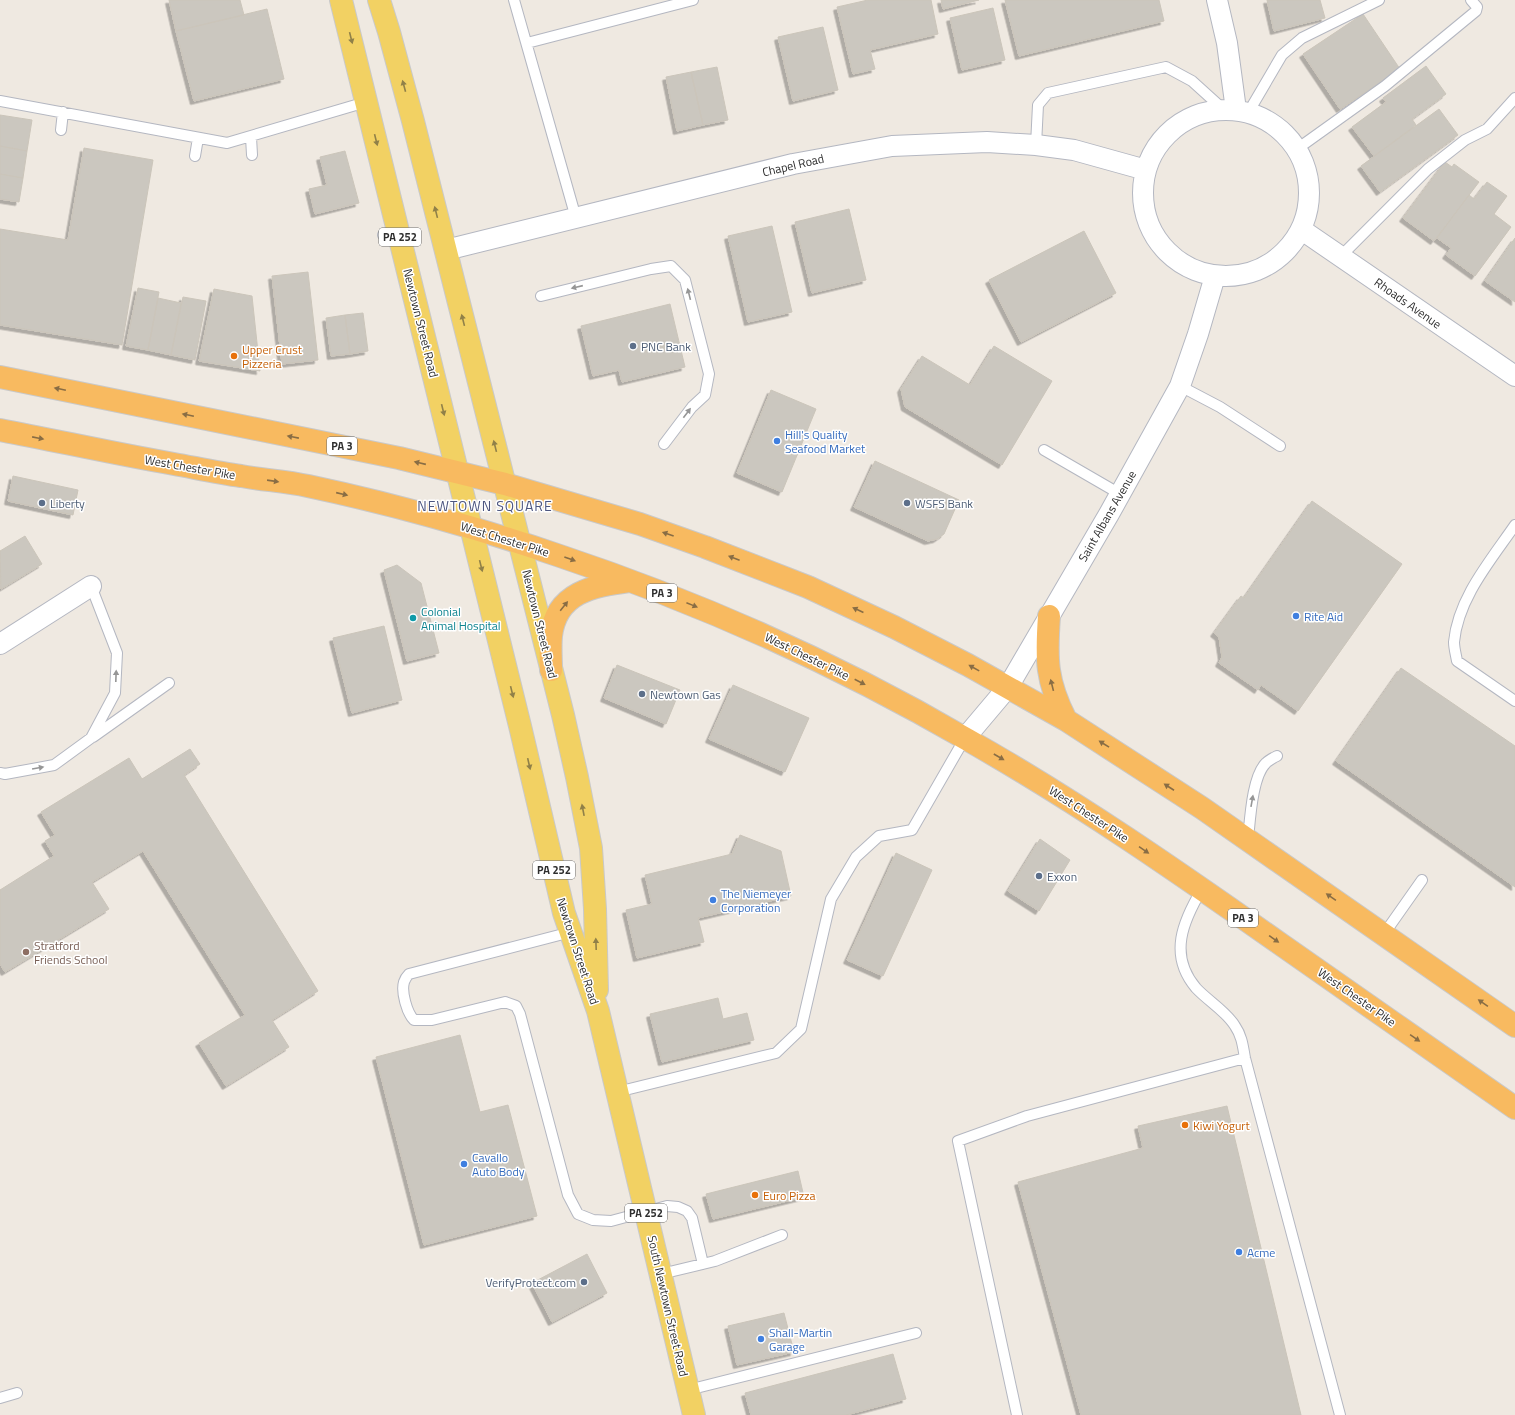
<svg xmlns="http://www.w3.org/2000/svg" width="1515" height="1415" font-family="'Titillium Web',sans-serif">
  <defs>
    <filter id="shadow"><feDropShadow dx="-3.5" dy="3.5" stdDeviation="0" flood-color="#0004"/></filter>
  </defs>
  <rect width="100%" height="100%" fill="#efe9e1"/>
  <path fill="#cbc7bf" stroke="#cbc5ba" filter="url(#shadow)" d="M 169,0 L 240,0 L 244,15 L 176,31 Z
    M 868,0 L 931,0 L 938,34 L 870,50 L 875,69 L 853,74 L 837,7 Z
    M 941,0 L 979,0 L 943,9 Z
    M 1005,0 L 1159,0 L 1164,21 L 1019,56 Z
    M 1267,0 L 1320,0 L 1325,18 L 1274,31 Z
    M 993,8 L 1005,60 L 962,70 L 950,18 Z
    M 267,9 L 284,79 L 194,101 L 176,31 Z
    M 1363,14 L 1400,69 L 1340,109 L 1303,54 Z
    M 823,27 L 838,90 L 793,101 L 778,37 Z
    M 1426,66 L 1446,94 L 1412,119 L 1416,125 L 1374,156 L 1352,127 L 1386,102 L 1383,98 Z
    M 717,67 L 728,120 L 703,125 L 691,72 Z
    M 691,72 L 703,125 L 677,131 L 666,77 Z
    M 1439,109 L 1458,135 L 1380,192 L 1361,166 Z
    M 0,115 L 32,120 L 27,151 L 0,146 Z
    M 0,146 L 27,151 L 23,178 L 0,174 Z
    M 84,148 L 153,160 L 122,345 L 0,325 L 0,229 L 68,240 Z
    M 345,151 L 359,203 L 315,214 L 309,189 L 327,185 L 320,157 Z
    M 1445,162 L 1452,167 L 1454,164 L 1479,182 L 1434,241 L 1403,218 Z
    M 0,174 L 23,178 L 19,202 L 0,199 Z
    M 1487,182 L 1507,196 L 1494,214 L 1511,227 L 1475,276 L 1446,255 L 1451,248 L 1437,238 L 1469,195 L 1474,199 Z
    M 849,209 L 866,280 L 812,293 L 795,222 Z
    M 772,226 L 792,312 L 748,322 L 728,236 Z
    M 1084,231 L 1116,293 L 1021,342 L 989,280 Z
    M 1515,238 L 1515,302 L 1485,281 Z
    M 308,272 L 318,360 L 282,364 L 272,276 Z
    M 138,288 L 159,292 L 148,350 L 126,346 Z
    M 214,289 L 252,296 L 260,371 L 199,361 Z
    M 183,297 L 206,301 L 195,360 L 171,355 Z
    M 158,298 L 181,303 L 171,355 L 148,350 Z
    M 670,304 L 685,367 L 622,382 L 619,370 L 593,376 L 581,326 Z
    M 363,313 L 368,351 L 350,354 L 345,315 Z
    M 345,315 L 350,354 L 331,356 L 326,318 Z
    M 994,346 L 1052,381 L 1002,465 L 905,407 L 901,389 L 922,356 L 970,385 Z
    M 771,390 L 816,409 L 782,492 L 737,473 Z
    M 875,461 L 959,500 L 944,534 L 937,539 L 928,541 L 854,507 Z
    M 13,476 L 78,490 L 73,515 L 8,501 Z
    M 1312,501 L 1402,564 L 1298,711 L 1261,685 L 1258,690 L 1219,663 L 1222,657 L 1219,637 L 1214,633 L 1241,596 L 1244,598 Z
    M 25,536 L 42,564 L 1,589 L 0,551 Z
    M 397,565 L 421,583 L 439,653 L 407,661 L 384,570 Z
    M 384,626 L 402,700 L 352,713 L 333,638 Z
    M 617,665 L 680,690 L 666,724 L 604,698 Z
    M 1401,668 L 1515,746 L 1515,887 L 1336,761 Z
    M 733,685 L 809,718 L 785,772 L 709,739 Z
    M 190,749 L 200,764 L 184,775 L 318,991 L 272,1020 L 289,1047 L 226,1086 L 199,1043 L 245,1015 L 143,851 L 92,882 L 109,909 L 5,972 L 0,964 L 0,890 L 54,856 L 45,841 L 55,835 L 41,812 L 129,758 L 142,779 Z
    M 740,835 L 781,851 L 791,896 L 698,918 L 704,942 L 637,958 L 626,910 L 652,904 L 645,875 L 732,854 Z
    M 1040,839 L 1070,860 L 1039,911 L 1008,891 Z
    M 896,853 L 932,870 L 883,976 L 847,960 Z
    M 718,998 L 723,1019 L 747,1013 L 754,1040 L 662,1062 L 650,1014 Z
    M 460,1035 L 480,1112 L 508,1105 L 537,1216 L 424,1245 L 376,1057 Z
    M 1227,1106 L 1301,1415 L 1081,1415 L 1018,1182 L 1143,1148 L 1138,1126 Z
    M 798,1171 L 804,1197 L 713,1219 L 706,1194 Z
    M 587,1254 L 607,1293 L 552,1322 L 532,1283 Z
    M 784,1313 L 794,1352 L 737,1365 L 728,1326 Z
    M 893,1354 L 906,1399 L 846,1415 L 751,1415 L 745,1393 Z"/>
  <g fill="none" stroke-linecap="round" stroke-linejoin="round">
    <defs>
      <path id="service" d="M 514,0 L 576,218
        M 527,43 L 693,0
        M 0,101 L 227,143 L 366,102
        M 1248,113 L 1282,55 L 1302,38 L 1379,0
        M 61,130 L 63,112
        M 251,137 L 252,155
        M 1036,145 L 1038,105 L 1048,93 L 1166,67 L 1192,81 L 1224,110
        M 1297,149 L 1385,86 L 1476,11 L 1477,7 L 1471,0
        M 195,156 L 198,138
        M 383,235 L 398,232
        M 1341,256 L 1428,169 L 1465,140 L 1487,129 L 1515,98
        M 541,296 L 651,269 L 671,266 L 685,280 L 709,374 L 705,395 L 692,407 L 664,444
        M 1180,386 L 1220,407 L 1280,446
        M 1044,450 L 1120,494
        M 1515,525 C 1491,560 1458,598 1454,642 C 1454,648 1456,655 1457,661 L 1515,701
        M 93,737 L 169,683
        M 0,773 L 5,774 L 54,765 L 91,738 L 115,693 L 117,653 L 91,586
        M 1248,839 C 1250,821 1252,776 1266,763 C 1269,760 1273,758 1277,756
        M 1202,889 C 1183,921 1168,955 1196,988 C 1208,1001 1226,1011 1235,1026 C 1242,1036 1243,1047 1245,1058 L 1340,1415
        M 571,932 L 409,974 C 407,976 405,979 404,982 C 401,992 407,1013 414,1020 L 432,1020 L 505,1002 L 516,1006 L 520,1014 L 568,1195 L 578,1214 L 593,1220 L 611,1221 L 667,1206 L 678,1207 L 687,1211 L 692,1218 L 703,1264
        M 1384,934 L 1422,880
        M 617,1092 L 776,1053 L 801,1029 L 831,899 L 856,857 L 879,836 L 912,830 L 965,738
        M 661,1274 L 715,1261 L 782,1235
        M 688,1390 L 916,1333
        M 0,1398 L 17,1393
        M 1017,1415 L 958,1141 L 1027,1116 L 1245,1058"/>
      <path id="minor" d="M 1217,0 L 1227,43 L 1236,110
        M1143 193a83 83 0 1 1 166 0a83 83 0 1 1-166 0Z
        M 1302,230 L 1515,376
        M 446,250 L 793,164 L 892,146 L 987,142 L 1036,145 L 1074,150 L 1146,170
        M 0,644 L 91,586
        M 965,738 L 1008,687 L 1109,514 L 1180,386 L 1198,334 L 1215,276"/>
      <path id="primary" d="M 341,0 L 520,726 L 564,913 L 598,1011 L 694,1415
        M 379,0 L 389,32 L 413,121 L 563,715 L 577,777 L 591,848 L 595,909 L 597,990"/>
      <path id="trunk" d="M 0,377 L 399,458 L 505,484 L 640,524 L 705,547 L 808,587 L 894,627 L 968,665 L 1066,720 L 1202,808 L 1515,1026
        M 0,430 C 58,441 116,454 174,464 C 196,468 219,473 241,476 C 263,480 286,481 308,486 C 393,504 478,528 560,556 C 701,603 839,665 968,740 C 1076,801 1178,872 1279,943 C 1358,998 1436,1053 1515,1108
        M 1049,616 C 1046,659 1046,681 1066,720
        M 551,670 C 551,659 550,647 551,636 C 556,592 593,586 629,581"/>
    </defs>
    <use href="#service" stroke="#b4b7c1" stroke-width="12"/>
    <use href="#minor" stroke="#b4b7c1" stroke-width="22"/>
    <use href="#primary" stroke="#c9c9c9" stroke-width="24"/>
    <use href="#trunk" stroke="#c9c9c9" stroke-width="24"/>
    <use href="#service" stroke="#fff" stroke-width="10"/>
    <use href="#minor" stroke="#fff" stroke-width="20"/>
    <use href="#primary" stroke="#f2d163" stroke-width="22"/>
    <use href="#trunk" stroke="#f8ba60" stroke-width="22"/>
  </g>
  <defs><path id="oneway-solid" d="M-6-.8H1V-3.2L6.5 0L1 3.2V.8H-6Z"/></defs>
  <g fill="#908048">
    <use href="#oneway-solid" transform="translate(351 38) rotate(76)"/>
    <use href="#oneway-solid" transform="translate(404 86) rotate(-105)"/>
    <use href="#oneway-solid" transform="translate(376 140) rotate(76)"/>
    <use href="#oneway-solid" transform="translate(436 212) rotate(-104)"/>
    <use href="#oneway-solid" transform="translate(463 320) rotate(-104)"/>
    <use href="#oneway-solid" transform="translate(443 410) rotate(76)"/>
    <use href="#oneway-solid" transform="translate(495 446) rotate(-104)"/>
    <use href="#oneway-solid" transform="translate(481 566) rotate(76)"/>
    <use href="#oneway-solid" transform="translate(512 692) rotate(76)"/>
    <use href="#oneway-solid" transform="translate(529 764) rotate(77)"/>
    <use href="#oneway-solid" transform="translate(583 810) rotate(-101)"/>
    <use href="#oneway-solid" transform="translate(596 944) rotate(-92)"/>
  </g>
  <g fill="#969696">
    <use href="#oneway-solid" transform="translate(577 287) rotate(167)"/>
    <use href="#oneway-solid" transform="translate(689 294) rotate(-104)"/>
    <use href="#oneway-solid" transform="translate(687 413) rotate(-53)"/>
    <use href="#oneway-solid" transform="translate(116 676) rotate(-88)"/>
    <use href="#oneway-solid" transform="translate(38 768) rotate(-10)"/>
    <use href="#oneway-solid" transform="translate(1252 801) rotate(-80)"/>
  </g>
  <g fill="#896d44">
    <use href="#oneway-solid" transform="translate(60 389) rotate(-168)"/>
    <use href="#oneway-solid" transform="translate(188 415) rotate(-168)"/>
    <use href="#oneway-solid" transform="translate(293 437) rotate(-169)"/>
    <use href="#oneway-solid" transform="translate(38 438) rotate(11)"/>
    <use href="#oneway-solid" transform="translate(420 463) rotate(-167)"/>
    <use href="#oneway-solid" transform="translate(273 481) rotate(8)"/>
    <use href="#oneway-solid" transform="translate(342 494) rotate(13)"/>
    <use href="#oneway-solid" transform="translate(668 534) rotate(-161)"/>
    <use href="#oneway-solid" transform="translate(734 558) rotate(-159)"/>
    <use href="#oneway-solid" transform="translate(570 559) rotate(20)"/>
    <use href="#oneway-solid" transform="translate(692 605) rotate(22)"/>
    <use href="#oneway-solid" transform="translate(564 606) rotate(-51)"/>
    <use href="#oneway-solid" transform="translate(858 610) rotate(-155)"/>
    <use href="#oneway-solid" transform="translate(974 668) rotate(-151)"/>
    <use href="#oneway-solid" transform="translate(860 682) rotate(27)"/>
    <use href="#oneway-solid" transform="translate(1052 685) rotate(-104)"/>
    <use href="#oneway-solid" transform="translate(1104 744) rotate(-148)"/>
    <use href="#oneway-solid" transform="translate(999 757) rotate(30)"/>
    <use href="#oneway-solid" transform="translate(1169 787) rotate(-147)"/>
    <use href="#oneway-solid" transform="translate(1144 850) rotate(34)"/>
    <use href="#oneway-solid" transform="translate(1331 897) rotate(-145)"/>
    <use href="#oneway-solid" transform="translate(1274 939) rotate(35)"/>
    <use href="#oneway-solid" transform="translate(1483 1003) rotate(-145)"/>
    <use href="#oneway-solid" transform="translate(1415 1038) rotate(35)"/>
  </g>
  <g fill="#5c6f8a" stroke="#fff" stroke-width="1.5">
    <circle cx="633" cy="346" r="4"/>
    <circle cx="42" cy="503" r="4"/>
    <circle cx="907" cy="503" r="4"/>
    <circle cx="642" cy="694" r="4"/>
    <circle cx="1039" cy="876" r="4"/>
    <circle cx="584" cy="1282" r="4"/>
  </g>
  <g fill="#e8710a" stroke="#fff" stroke-width="1.5">
    <circle cx="234" cy="356" r="4"/>
    <circle cx="1185" cy="1125" r="4"/>
    <circle cx="755" cy="1195" r="4"/>
  </g>
  <g fill="#3f7fe0" stroke="#fff" stroke-width="1.5">
    <circle cx="777" cy="441" r="4"/>
    <circle cx="1296" cy="616" r="4"/>
    <circle cx="713" cy="900" r="4"/>
    <circle cx="464" cy="1164" r="4"/>
    <circle cx="1239" cy="1252" r="4"/>
    <circle cx="761" cy="1339" r="4"/>
  </g>
  <circle fill="#0f9aa8" stroke="#fff" stroke-width="1.5" cx="413" cy="618" r="4"/>
  <circle fill="#8d6e63" stroke="#fff" stroke-width="1.5" cx="26" cy="952" r="4"/>
  <g text-anchor="middle" dominant-baseline="central" stroke-width="3" stroke-linejoin="round" paint-order="stroke">
    <g fill="#fff" stroke="#6d6d6d" stroke-width="1">
      <rect x="379" y="228" width="42" height="18" rx="3"/>
      <rect x="327" y="437" width="30" height="18" rx="3"/>
      <rect x="647" y="584" width="30" height="18" rx="3"/>
      <rect x="533" y="861" width="42" height="18" rx="3"/>
      <rect x="1228" y="909" width="30" height="18" rx="3"/>
      <rect x="625" y="1204" width="42" height="18" rx="3"/>
    </g>
    <g font-size="11" font-weight="bold" fill="#2e2e2e">
      <text x="400" y="237">PA 252</text>
      <text x="342" y="446">PA 3</text>
      <text x="662" y="593">PA 3</text>
      <text x="554" y="870">PA 252</text>
      <text x="1243" y="918">PA 3</text>
      <text x="646" y="1213">PA 252</text>
    </g>
    <g font-size="12" fill="#2e2e2e" stroke="#fff">
      <text transform="translate(793 165) rotate(-13)">Chapel Road</text>
      <text transform="translate(1408 303) rotate(35)">Rhoads Avenue</text>
      <text transform="translate(421 323) rotate(76)">Newtown Street Road</text>
      <text transform="translate(190 467) rotate(10)">West Chester Pike</text>
      <text transform="translate(1107 516) rotate(-60)">Saint Albans Avenue</text>
      <text transform="translate(505 539) rotate(17)">West Chester Pike</text>
      <text transform="translate(540 624) rotate(76)">Newtown Street Road</text>
      <text transform="translate(807 656) rotate(26)">West Chester Pike</text>
      <text transform="translate(1089 814) rotate(33)">West Chester Pike</text>
      <text transform="translate(578 951) rotate(72)">Newtown Street Road</text>
      <text transform="translate(1357 997) rotate(35)">West Chester Pike</text>
      <text transform="translate(668 1306) rotate(77)">South Newtown Street Road</text>
    </g>
    <g font-size="12" fill="#4e5e75" stroke="#fff" text-anchor="start">
      <text x="641" y="346">PNC Bank</text>
      <text x="50" y="503">Liberty</text>
      <text x="915" y="503">WSFS Bank</text>
      <text x="650" y="694">Newtown Gas</text>
      <text x="1047" y="876">Exxon</text>
      <text x="576" y="1282" text-anchor="end">VerifyProtect.com</text>
    </g>
    <g font-size="12" fill="#c56008" stroke="#fff" text-anchor="start">
      <text x="242" y="349">Upper Crust<tspan x="242" dy="14">Pizzeria</tspan></text>
      <text x="1193" y="1125">Kiwi Yogurt</text>
      <text x="763" y="1195">Euro Pizza</text>
    </g>
    <g font-size="12" fill="#366cbe" stroke="#fff" text-anchor="start">
      <text x="785" y="434">Hill's Quality<tspan x="785" dy="14">Seafood Market</tspan></text>
      <text x="1304" y="616">Rite Aid</text>
      <text x="721" y="893">The Niemeyer<tspan x="721" dy="14">Corporation</tspan></text>
      <text x="472" y="1157">Cavallo<tspan x="472" dy="14">Auto Body</tspan></text>
      <text x="1247" y="1252">Acme</text>
      <text x="769" y="1332">Shall-Martin<tspan x="769" dy="14">Garage</tspan></text>
    </g>
    <g font-size="12" fill="#0d838f" stroke="#fff" text-anchor="start">
      <text x="421" y="611">Colonial<tspan x="421" dy="14">Animal Hospital</tspan></text>
    </g>
    <g font-size="12" fill="#785e54" stroke="#fff" text-anchor="start">
      <text x="34" y="945">Stratford<tspan x="34" dy="14">Friends School</tspan></text>
    </g>
    <g font-size="14" letter-spacing="1" fill="#4d5680" stroke="#fff">
      <text x="485" y="505">NEWTOWN SQUARE</text>
    </g>
  </g>
</svg>
